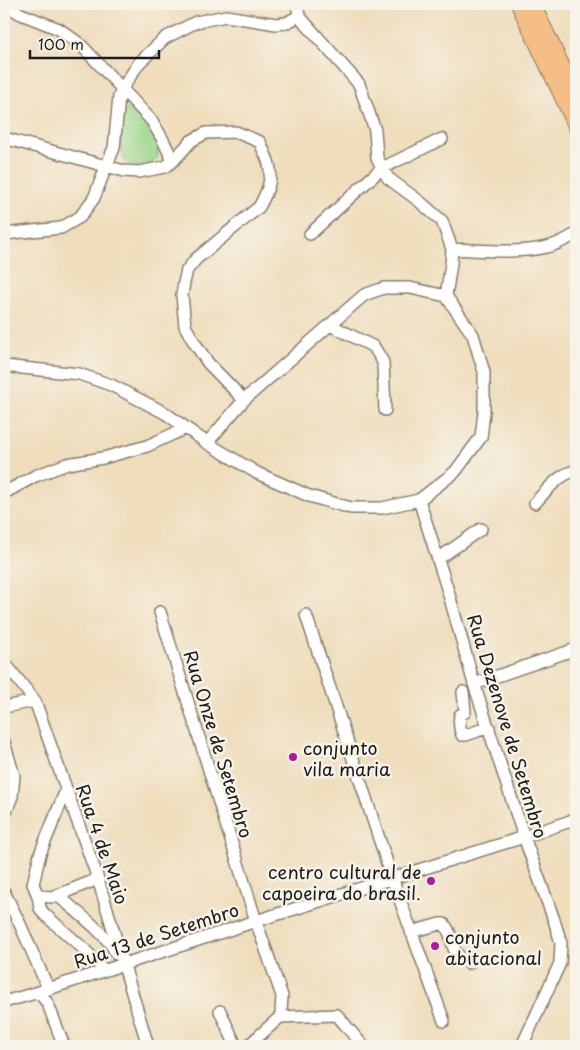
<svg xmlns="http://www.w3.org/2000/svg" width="580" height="1050" font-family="'Playpen Sans',sans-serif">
  <rect width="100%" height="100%" fill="#f7f3e8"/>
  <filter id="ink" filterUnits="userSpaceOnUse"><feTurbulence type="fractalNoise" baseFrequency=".02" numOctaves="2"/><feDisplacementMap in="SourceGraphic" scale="10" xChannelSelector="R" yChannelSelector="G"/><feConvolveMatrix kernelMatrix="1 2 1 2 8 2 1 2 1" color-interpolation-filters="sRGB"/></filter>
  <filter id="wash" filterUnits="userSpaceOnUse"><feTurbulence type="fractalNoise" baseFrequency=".0096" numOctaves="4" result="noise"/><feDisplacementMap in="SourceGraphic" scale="20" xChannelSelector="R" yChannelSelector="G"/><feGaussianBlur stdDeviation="1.12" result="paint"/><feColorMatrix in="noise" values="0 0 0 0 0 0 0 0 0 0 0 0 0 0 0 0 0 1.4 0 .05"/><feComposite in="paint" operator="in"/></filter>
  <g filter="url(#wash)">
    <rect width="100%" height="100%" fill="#efddbc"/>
    <path fill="#9bd68a" stroke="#5c7953" d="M 132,106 L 143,114 L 151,129 L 159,145 L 157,159 C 143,170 139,169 124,160 C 120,144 114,114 132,106 Z"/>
  </g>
  <g filter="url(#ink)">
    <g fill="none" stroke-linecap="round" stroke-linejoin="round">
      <defs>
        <path id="minor" d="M 4,4 L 21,14 L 59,29 L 81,45 L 152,121 L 163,140 L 173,161
          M 297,4 L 299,16
          M 4,138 L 124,171 L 139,172 L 165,167 L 173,161 L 191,141 L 206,133 L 236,132 L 260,142 C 262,148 266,155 268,161 C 274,177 267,193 259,207 L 196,259 L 187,270 L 184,283 L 182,295 L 185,326 L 194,342 L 208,363 L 244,400
          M 4,234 L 61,228 L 80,217 L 94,198 L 106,167 L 114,148 L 119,97 L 122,89 L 139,63 L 165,38 L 196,22 L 226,16 L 276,24 L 286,23 L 299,16
          M 310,234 L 382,168 L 442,139
          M 452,249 C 483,250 516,254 547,247 C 557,245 567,239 576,234
          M 330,325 L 374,347 L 383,362 L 385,410
          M 4,366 L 79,374 L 111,385 L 165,413 L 207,443 L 257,473 L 309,496 L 351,508 L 382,508 L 419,500 L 455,472 L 481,437 L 484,412 L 484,372 L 473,335 L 446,296 L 451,264 L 452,249 L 442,221 L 419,201 L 388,178 L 377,158 L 375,130 L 359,84 L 299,16
          M 207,443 L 244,400 L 364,295 L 384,288 L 410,288 L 446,296
          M 4,493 L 35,476 L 67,464 L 103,458 L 147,446 L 186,428
          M 419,500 L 448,591 L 474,684 L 524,837 L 554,920 L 561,943 L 560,963 L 522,1046
          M 535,503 C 545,492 561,472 576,471
          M 438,559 L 481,529
          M 160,612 L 256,921 L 282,996 L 281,1013 L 280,1017 L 248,1046
          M 306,615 L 392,878 L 444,1021
          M 4,662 L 35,701 L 98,879 L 148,1046
          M 474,684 L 576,649
          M 463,692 L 465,712 L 460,715 C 459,722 459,728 462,735 L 466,735 L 489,727
          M 4,707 L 35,701
          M 4,742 L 14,776 L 12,796 L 6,812
          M 66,790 L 40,854 L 33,884 L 38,896 L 53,897 L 98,879
          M 4,892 L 19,922 L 48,988
          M 57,895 C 72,908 111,937 116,954
          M 38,896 L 40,908 L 44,914 L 84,949 L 104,970
          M 411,932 L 440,924 L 444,924 C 457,938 445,950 469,963
          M 39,992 L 48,1004 L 64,1046
          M 4,1002 L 39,992 L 256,921 L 524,837 L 576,819
          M 220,1011 L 236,1046
          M 280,1017 L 337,1015 L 363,1046"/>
        <path id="major" d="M 518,4 L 576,127
          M 533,4 L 576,94"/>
      </defs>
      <use href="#minor" stroke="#867c6c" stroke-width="14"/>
      <use href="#major" stroke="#867c6c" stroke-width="16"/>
      <use href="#minor" stroke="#fff" stroke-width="11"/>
      <use href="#major" stroke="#f6be87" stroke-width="14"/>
    </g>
  </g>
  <g fill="#b5179e" stroke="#f7f3e8" stroke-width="2">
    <circle cx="293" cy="757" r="5"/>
    <circle cx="431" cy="881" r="5"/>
    <circle cx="435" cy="946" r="5"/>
  </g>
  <g text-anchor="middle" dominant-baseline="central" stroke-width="5" stroke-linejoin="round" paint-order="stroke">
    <g font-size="18" fill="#1c1c1c" stroke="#f7f3e8">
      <text transform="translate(508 726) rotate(73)">Rua Dezenove de Setembro</text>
      <text transform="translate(219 744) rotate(73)">Rua Onze de Setembro</text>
      <text transform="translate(103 844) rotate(71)">Rua 4 de Maio</text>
      <text transform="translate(156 935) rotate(-18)">Rua 13 de Setembro</text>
    </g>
    <g font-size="18" fill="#1c1c1c" stroke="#f7f3e8" text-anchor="start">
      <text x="303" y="747">conjunto<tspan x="303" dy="21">vila maria</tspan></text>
      <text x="421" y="871" text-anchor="end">centro cultural de<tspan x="421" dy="21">capoeira do brasil.</tspan></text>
      <text x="445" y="936">conjunto<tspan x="445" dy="21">abitacional</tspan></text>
    </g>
  </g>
  <rect width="580" height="1050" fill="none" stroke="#f7f3e8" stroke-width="20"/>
  <path d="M30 50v8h129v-8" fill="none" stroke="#1c1c1c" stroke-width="2.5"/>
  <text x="38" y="50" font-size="15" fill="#1c1c1c" stroke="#f7f3e8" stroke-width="4" paint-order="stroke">100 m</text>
</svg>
